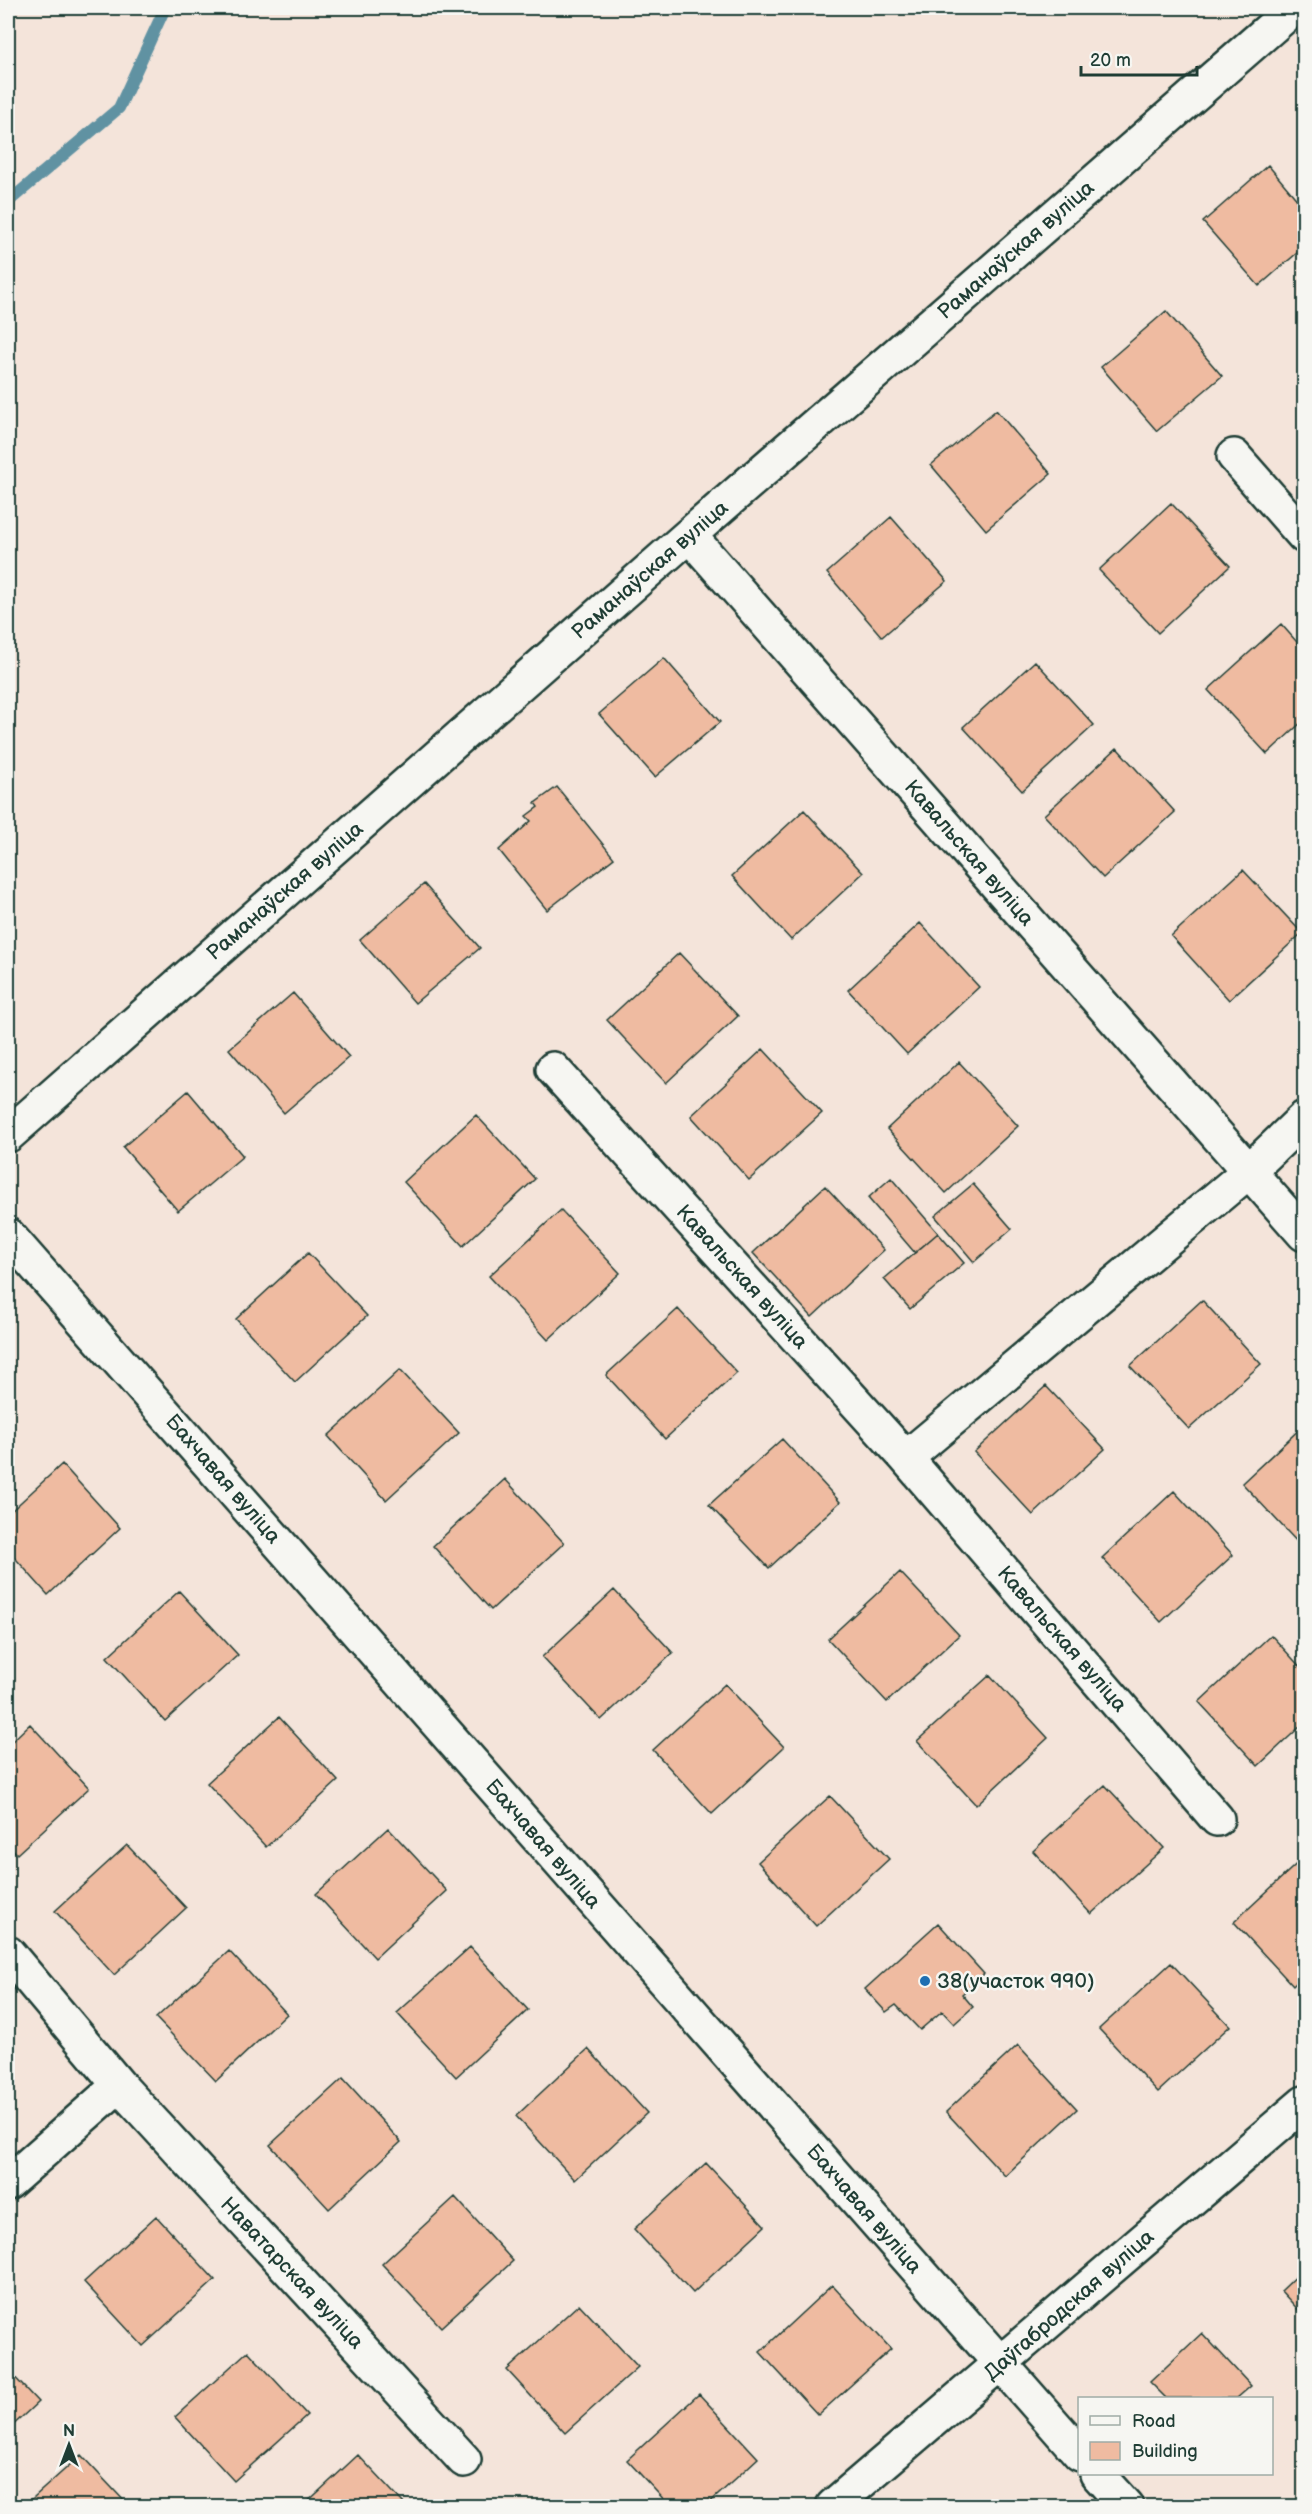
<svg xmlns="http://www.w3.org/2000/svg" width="1312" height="2514" font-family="'Balsamiq Sans',sans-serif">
  <rect width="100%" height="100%" fill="#f4e4da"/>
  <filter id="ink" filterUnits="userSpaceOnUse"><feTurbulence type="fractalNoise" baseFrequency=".0167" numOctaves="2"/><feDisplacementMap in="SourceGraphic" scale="12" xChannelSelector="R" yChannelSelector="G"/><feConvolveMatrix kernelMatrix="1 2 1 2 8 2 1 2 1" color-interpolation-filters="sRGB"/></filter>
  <g filter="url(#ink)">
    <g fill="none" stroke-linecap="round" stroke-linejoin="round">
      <path stroke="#6092a2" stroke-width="12" d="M 8,202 L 119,108 L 165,8"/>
    </g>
    <path fill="#efbba1" stroke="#1f3d34" stroke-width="1.5" d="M 1268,165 L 1304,208 L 1304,247 L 1259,286 L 1203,222 Z
      M 1166,311 L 1222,376 L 1157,431 L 1101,367 Z
      M 996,410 L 1051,474 L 986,530 L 931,465 Z
      M 1171,503 L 1230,566 L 1158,633 L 1099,570 Z
      M 891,517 L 947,581 L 882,637 L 827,573 Z
      M 1281,624 L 1304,650 L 1304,720 L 1267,754 L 1208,690 Z
      M 664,658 L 720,722 L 655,777 L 599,714 Z
      M 1035,661 L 1094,725 L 1022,791 L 963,727 Z
      M 1117,748 L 1175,812 L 1103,878 L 1044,815 Z
      M 557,787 L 614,858 L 547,910 L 499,850 L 531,821 L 526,816 L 538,807 L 535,803 Z
      M 804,810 L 863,873 L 791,940 L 732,876 Z
      M 1243,870 L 1302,933 L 1229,1000 L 1171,936 Z
      M 424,884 L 480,948 L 415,1003 L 360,940 Z
      M 920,923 L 979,987 L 907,1054 L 848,990 Z
      M 679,953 L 738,1016 L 666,1083 L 607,1020 Z
      M 293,993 L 349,1057 L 284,1113 L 229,1049 Z
      M 763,1049 L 822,1113 L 749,1180 L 691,1116 Z
      M 959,1062 L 1018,1126 L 946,1193 L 887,1129 Z
      M 188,1091 L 243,1156 L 178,1211 L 123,1147 Z
      M 476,1115 L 535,1179 L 463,1246 L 404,1182 Z
      M 891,1178 L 938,1233 L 915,1253 L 868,1198 Z
      M 973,1184 L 1012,1229 L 974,1262 L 935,1216 Z
      M 825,1186 L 884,1250 L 812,1317 L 753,1253 Z
      M 561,1210 L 620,1273 L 548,1340 L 489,1276 Z
      M 938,1233 L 964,1263 L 910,1309 L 884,1279 Z
      M 308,1253 L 367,1316 L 295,1382 L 236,1319 Z
      M 1202,1300 L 1261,1364 L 1189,1429 L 1130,1366 Z
      M 678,1309 L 737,1373 L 665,1439 L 606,1375 Z
      M 400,1370 L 459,1433 L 386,1500 L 328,1436 Z
      M 1046,1386 L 1105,1449 L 1033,1515 L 974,1452 Z
      M 1304,1425 L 1304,1543 L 1301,1546 L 1242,1483 Z
      M 782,1439 L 840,1502 L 769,1568 L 709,1505 Z
      M 62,1464 L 120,1528 L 48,1595 L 8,1550 L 8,1514 Z
      M 505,1479 L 564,1543 L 491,1610 L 433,1546 Z
      M 1174,1491 L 1233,1555 L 1161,1622 L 1102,1558 Z
      M 900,1572 L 959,1635 L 887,1702 L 828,1639 Z
      M 614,1590 L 673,1653 L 601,1720 L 542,1657 Z
      M 179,1591 L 238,1655 L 165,1721 L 107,1657 Z
      M 1271,1635 L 1304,1671 L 1304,1723 L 1258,1766 L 1199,1702 Z
      M 990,1675 L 1048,1738 L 976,1805 L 917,1741 Z
      M 725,1684 L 784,1747 L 712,1814 L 653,1750 Z
      M 279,1717 L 338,1781 L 266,1847 L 207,1783 Z
      M 30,1724 L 89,1788 L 17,1854 L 8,1844 L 8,1745 Z
      M 1105,1785 L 1164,1848 L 1091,1914 L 1033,1851 Z
      M 830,1796 L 889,1859 L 816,1926 L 758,1862 Z
      M 388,1828 L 447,1891 L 375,1958 L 316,1894 Z
      M 127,1845 L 186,1908 L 114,1975 L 55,1911 Z
      M 1304,1857 L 1304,1975 L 1293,1986 L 1234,1922 Z
      M 938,1923 L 984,1974 L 962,1994 L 973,2007 L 954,2024 L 942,2011 L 920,2030 L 896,2005 L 886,2012 L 865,1989 Z
      M 470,1947 L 528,2010 L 456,2077 L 397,2013 Z
      M 229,1951 L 287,2014 L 216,2081 L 156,2018 Z
      M 1171,1963 L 1230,2026 L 1158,2092 L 1099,2029 Z
      M 1018,2045 L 1077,2109 L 1005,2176 L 946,2112 Z
      M 588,2049 L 647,2113 L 575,2180 L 516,2116 Z
      M 343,2078 L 401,2142 L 329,2209 L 270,2145 Z
      M 706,2163 L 765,2226 L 693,2293 L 634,2229 Z
      M 455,2197 L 513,2261 L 441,2327 L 382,2264 Z
      M 156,2216 L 215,2280 L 143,2346 L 84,2282 Z
      M 1304,2269 L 1304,2316 L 1281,2291 Z
      M 832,2285 L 891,2349 L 818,2415 L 760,2352 Z
      M 579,2304 L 638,2367 L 565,2433 L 507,2370 Z
      M 1202,2333 L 1251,2386 L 1237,2398 L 1166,2398 L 1150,2382 Z
      M 248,2351 L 307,2415 L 234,2481 L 175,2417 Z
      M 8,2370 L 38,2402 L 8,2430 Z
      M 699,2394 L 758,2458 L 706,2506 L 670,2506 L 627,2460 Z
      M 81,2455 L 129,2506 L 24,2506 Z
      M 358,2455 L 406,2506 L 303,2506 Z"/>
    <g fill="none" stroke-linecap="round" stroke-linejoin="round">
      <defs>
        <path id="street" d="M 1234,456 L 1304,536
          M 689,535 L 1304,1234
          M 553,1069 L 906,1458 L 1249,1171 L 1304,1118
          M 8,1135 L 689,535 L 1294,8
          M 8,1235 L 1080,2454
          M 906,1458 L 1217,1819
          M 8,1953 L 119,2085 L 8,2183
          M 119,2085 L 464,2460
          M 1097,2474 L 1126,2506
          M 833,2506 L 1304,2103"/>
      </defs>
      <use href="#street" stroke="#1f3d34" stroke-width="38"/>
      <use href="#street" stroke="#f6f6f2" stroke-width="33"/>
    </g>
  </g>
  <circle fill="#1f6fb2" stroke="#f6f6f2" stroke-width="2" cx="925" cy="1981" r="6"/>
  <g text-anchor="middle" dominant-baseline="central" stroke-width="5" stroke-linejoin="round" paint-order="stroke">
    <g font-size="21" fill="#1f3d34" stroke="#f6f6f2">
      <text transform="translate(1016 250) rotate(-41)">Раманаўская вуліца</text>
      <text transform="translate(650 570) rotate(-41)">Раманаўская вуліца</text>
      <text transform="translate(969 853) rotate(49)">Кавальская вуліца</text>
      <text transform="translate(285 891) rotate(-41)">Раманаўская вуліца</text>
      <text transform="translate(742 1277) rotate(48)">Кавальская вуліца</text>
      <text transform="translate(223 1479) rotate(49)">Бахчавая вуліца</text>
      <text transform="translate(1062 1639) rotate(49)">Кавальская вуліца</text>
      <text transform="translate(543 1844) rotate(49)">Бахчавая вуліца</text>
      <text transform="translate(864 2209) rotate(49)">Бахчавая вуліца</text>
      <text transform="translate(292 2273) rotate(47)">Наватарская вуліца</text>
      <text transform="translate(1069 2305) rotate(-41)">Даўгабродская вуліца</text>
    </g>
    <g font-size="21" fill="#1f3d34" stroke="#f6f6f2" text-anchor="start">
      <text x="937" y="1981">38(участок 990)</text>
    </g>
  </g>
  <rect width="1312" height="2514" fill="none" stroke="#f6f6f2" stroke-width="30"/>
  <rect x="15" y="15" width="1282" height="2484" fill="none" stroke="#1f3d34" stroke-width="2" filter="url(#ink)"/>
  <rect x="1078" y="2397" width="195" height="78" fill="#f6f6f2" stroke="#a0aca6" stroke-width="1.5"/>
  <rect x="1090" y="2416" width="30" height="9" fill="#f6f6f2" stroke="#a0aca6" stroke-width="1.5"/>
  <text x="1132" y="2427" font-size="18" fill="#1f3d34">Road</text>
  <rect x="1090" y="2442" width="30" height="18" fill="#efbba1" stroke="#a0aca6" stroke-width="1.5"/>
  <text x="1132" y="2457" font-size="18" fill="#1f3d34">Building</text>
  <g transform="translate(69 2445)" stroke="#f6f6f2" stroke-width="4.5" paint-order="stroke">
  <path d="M0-4.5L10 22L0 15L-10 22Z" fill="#1f3d34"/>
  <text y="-9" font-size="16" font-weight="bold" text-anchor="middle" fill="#1f3d34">N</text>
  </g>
  <path d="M1081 66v9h116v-9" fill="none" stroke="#1f3d34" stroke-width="3"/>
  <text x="1090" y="66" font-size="18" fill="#1f3d34" stroke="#f6f6f2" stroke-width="4.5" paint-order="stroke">20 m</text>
</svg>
